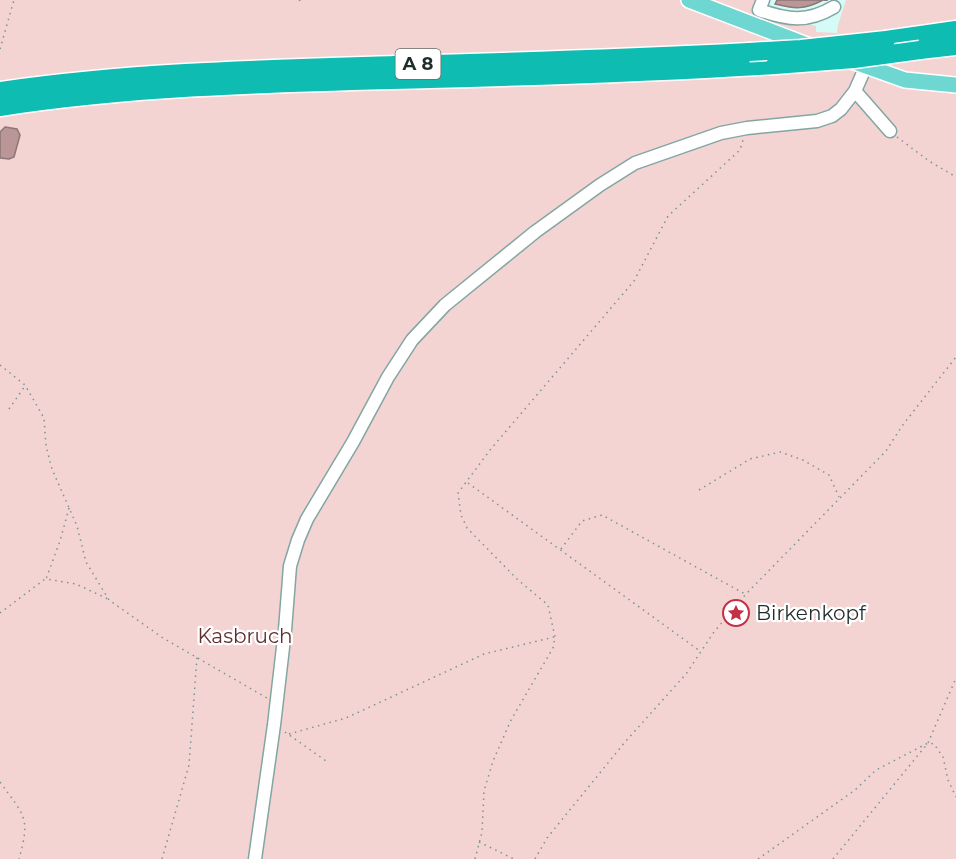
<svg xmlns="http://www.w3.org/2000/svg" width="956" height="859" font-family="Montserrat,sans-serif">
  <rect width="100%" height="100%" fill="#d5fbf7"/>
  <path fill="#f4d3d3" d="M 0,0 L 761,0 L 766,11 L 816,26 L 816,32 L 837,33 L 838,25 L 846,0 L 956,0 L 956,859 L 0,859 Z"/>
  <path fill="#bb9697" stroke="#8c7677" stroke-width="1.5" d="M 777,0 L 823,0 C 804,10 795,9 775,4 Z
    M 5,127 L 17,129 L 20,135 L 14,157 L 9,159 L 0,158 L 0,132 Z"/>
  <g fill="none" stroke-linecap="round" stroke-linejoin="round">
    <path stroke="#8c7677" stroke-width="2" d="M 824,0 L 827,0"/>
    <defs>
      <path id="minor" d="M 763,0 L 759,10 C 788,20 807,23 834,7
        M 855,91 L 890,131
        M 255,859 L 274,725 L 285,630 L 290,566 L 298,540 L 307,519 L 353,442 L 388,377 L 412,340 L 445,305 L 535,232 L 600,185 L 635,163 L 721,133 L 747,128 L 817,121 L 832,116 L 841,109 L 855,91 L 866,66"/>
      <path id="major" d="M 689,0 L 812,47
        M 849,60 L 905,80 L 956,85"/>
      <path id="highway" d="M 886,40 L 956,30
        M 920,50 L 956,46
        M 0,91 C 131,72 262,69 394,65 C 512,62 630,58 749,52
        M 0,107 C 143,85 286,83 430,79 C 545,76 660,72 775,65"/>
    </defs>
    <use href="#minor" stroke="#82a6a2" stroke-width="15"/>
    <use href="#major" stroke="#fff" stroke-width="18"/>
    <use href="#highway" stroke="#fff" stroke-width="21"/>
    <path stroke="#7a9492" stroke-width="1.5" stroke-dasharray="1.5 4.5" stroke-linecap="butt" d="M 299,0 L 301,1
      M 0,49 L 14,0
      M 897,137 L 929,161 L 956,177
      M 0,365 L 25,385 L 44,418 L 46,446 L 52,469 L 77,526 L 86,562 L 109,600 L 163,638 L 267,698
      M 9,409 L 25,386
      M 468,483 L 700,651
      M 699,490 L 750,459 L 780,452 L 803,460 L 829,475 L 839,497
      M 69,508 L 60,541 L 46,579 L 76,584 L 108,599
      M 561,549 L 582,521 L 602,515 L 745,594
      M 0,613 L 45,579
      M 285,732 L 326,761
      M 289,734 L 346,718 L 484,654 L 554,637
      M 0,782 C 24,816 31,816 19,859
      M 479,842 L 514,859
      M 162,859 L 189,765 L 197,657
      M 475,859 L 482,832 L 484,791 L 493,761 L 511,720 L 553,648 L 555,637 L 548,605 L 518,580 L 467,528 L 461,515 L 458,493 L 490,450 L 634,281 L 668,216 L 740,150 L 743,140
      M 535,859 L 547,838 L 625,742 L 686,674 L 714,632 L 746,594 L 886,451 L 902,426 L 956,357
      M 758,859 L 855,790 L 876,770 L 928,743 L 934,744 L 943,757 L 948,780 L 956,797
      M 833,859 L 928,743 L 956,678"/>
    <use href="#minor" stroke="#fff" stroke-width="12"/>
    <use href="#major" stroke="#6fd7d1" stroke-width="15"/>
    <use href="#highway" stroke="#0fbcb2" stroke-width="18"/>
    <defs>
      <path id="highway-bridge" d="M 749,52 L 801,49 L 886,40
        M 775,65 L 854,59 L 920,50"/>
    </defs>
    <use href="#highway-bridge" stroke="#fff" stroke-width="21" stroke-linecap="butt"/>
    <use href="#highway-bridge" stroke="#0fbcb2" stroke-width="18"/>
  </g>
  <defs>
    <symbol id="sight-ring" viewBox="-11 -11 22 22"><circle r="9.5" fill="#fff" stroke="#c23146" stroke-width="1.5"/><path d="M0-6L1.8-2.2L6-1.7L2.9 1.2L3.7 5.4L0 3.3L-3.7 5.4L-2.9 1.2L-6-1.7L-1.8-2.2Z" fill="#c23146"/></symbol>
  </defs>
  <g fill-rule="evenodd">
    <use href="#sight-ring" x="721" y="598" width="30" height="30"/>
  </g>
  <g text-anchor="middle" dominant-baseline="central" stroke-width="4.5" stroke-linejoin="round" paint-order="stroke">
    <rect fill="#fff" stroke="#626c6b" stroke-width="1.5" x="395.5" y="49" width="45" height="30" rx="4.5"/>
    <g font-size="18" font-weight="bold" fill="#1e2d2c">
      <text x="418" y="64">A 8</text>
    </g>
    <g font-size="20" fill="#1e2d2c" stroke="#fff" text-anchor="start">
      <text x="756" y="613">Birkenkopf</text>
    </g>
    <g font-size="20" fill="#602e30" stroke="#fff">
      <text x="245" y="636">Kasbruch</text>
    </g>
  </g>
</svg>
